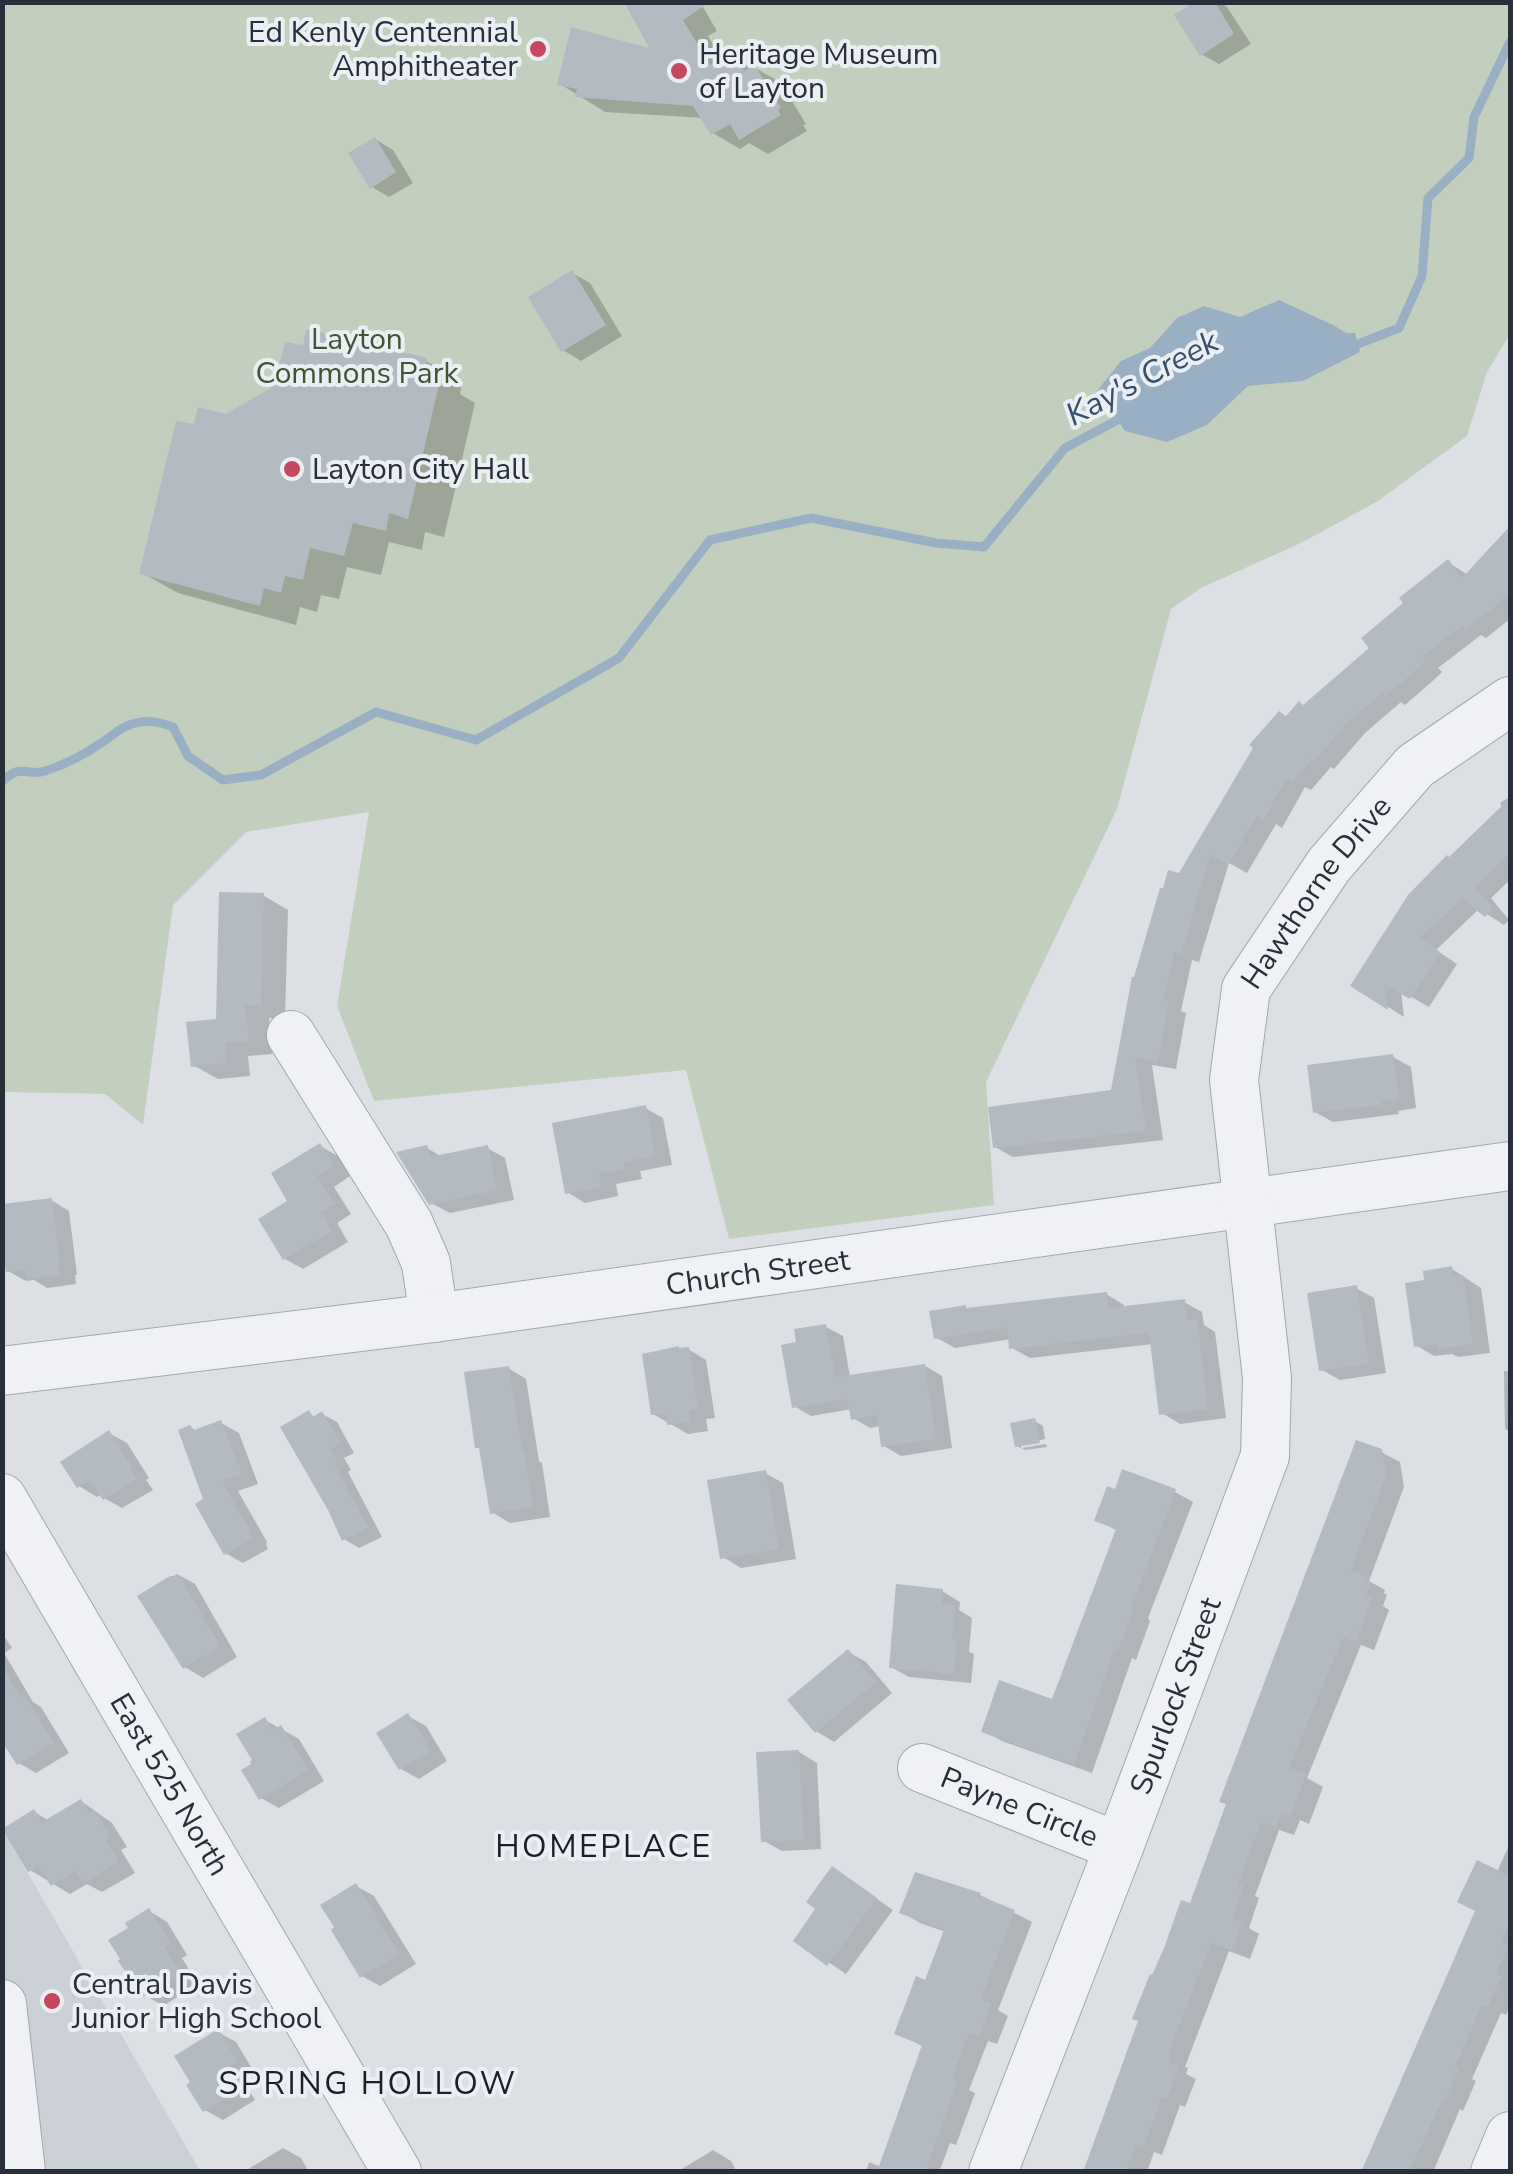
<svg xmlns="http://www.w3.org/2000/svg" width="1513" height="2174" font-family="'Nunito Sans',sans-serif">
  <rect width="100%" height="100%" fill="#dce0e5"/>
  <path fill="#cbd0d7" d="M 3,1830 L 200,2171 L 3,2171 Z"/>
  <path fill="#c3cfbe" d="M 3,3 L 1510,3 L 1510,334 L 1487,372 L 1467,436 L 1378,501 L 1303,542 L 1201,588 L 1171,609 L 1117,809 L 986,1082 L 994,1205 L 729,1239 L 686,1070 L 374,1101 L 337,1006 L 369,812 L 246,832 L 173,905 L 143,1125 L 105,1094 L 3,1092 Z"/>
  <path fill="#99b0c4" d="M 1279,300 L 1335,326 L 1346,333 L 1355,333 L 1360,352 L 1303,381 L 1248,386 L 1207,425 L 1167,442 L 1125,431 L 1097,391 L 1121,361 L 1150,348 L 1177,318 L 1204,306 L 1240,317 Z"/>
  <path fill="#0003" d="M 628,2 L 700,2 L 717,31 L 708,36 L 722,60 L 732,54 L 781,83 L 806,124 L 803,125 L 807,131 L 768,154 L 749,143 L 740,149 L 713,133 L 704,118 L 605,112 L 560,84 L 654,52 Z
    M 1199,2 L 1220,2 L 1227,7 L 1251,44 L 1219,64 L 1201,54 Z
    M 375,139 L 393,150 L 413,183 L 389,197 L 372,187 Z
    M 572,273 L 590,283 L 622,336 L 581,361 L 563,350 Z
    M 426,361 L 462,382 L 460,394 L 475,403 L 444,537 L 425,532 L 422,550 L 389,542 L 381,575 L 347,567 L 339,599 L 321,595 L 317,612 L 300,607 L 296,625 L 178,593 L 142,573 L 196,427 L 226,416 Z
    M 1510,530 L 1510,619 L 1486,638 L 1481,635 L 1438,668 L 1442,672 L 1437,677 L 1405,705 L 1401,702 L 1365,733 L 1334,769 L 1331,767 L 1311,790 L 1305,787 L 1282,828 L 1276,824 L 1247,873 L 1229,863 L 1199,962 L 1192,960 L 1181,1011 L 1186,1013 L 1176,1069 L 1152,1065 L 1163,1140 L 1013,1157 L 995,1147 L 1113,1092 L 1180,876 L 1287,718 L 1304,707 L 1373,648 L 1448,562 L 1468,575 Z
    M 1510,797 L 1510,880 L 1491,898 L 1509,920 L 1504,925 L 1479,909 L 1436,950 L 1457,964 L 1429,1007 L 1401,991 L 1404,1017 L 1354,985 L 1450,859 L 1503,809 L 1500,803 Z
    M 264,896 L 288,910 L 285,1018 L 269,1018 L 272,1054 L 248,1056 L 250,1076 L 218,1079 L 193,1065 L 219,1021 Z
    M 1393,1057 L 1411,1067 L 1416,1108 L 1398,1111 L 1399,1114 L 1333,1122 L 1315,1112 Z
    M 645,1108 L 663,1118 L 672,1165 L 640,1171 L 642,1179 L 616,1184 L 618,1196 L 585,1203 L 567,1192 Z
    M 320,1146 L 338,1156 L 350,1176 L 334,1187 L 351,1214 L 337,1223 L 348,1242 L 303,1269 L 285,1259 L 291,1202 Z
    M 427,1148 L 442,1157 L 487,1148 L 505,1158 L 514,1200 L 450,1213 L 431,1203 Z
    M 51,1200 L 69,1211 L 77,1275 L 75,1275 L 76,1284 L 47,1288 L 34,1280 L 26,1281 L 8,1271 Z
    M 1452,1269 L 1481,1288 L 1490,1353 L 1458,1357 L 1452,1354 L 1434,1356 L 1416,1345 L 1427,1282 Z
    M 1356,1288 L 1374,1298 L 1386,1373 L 1340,1380 L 1322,1370 Z
    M 1106,1294 L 1124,1305 L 1125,1309 L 1184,1302 L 1202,1312 L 1204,1325 L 1215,1332 L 1226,1418 L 1180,1424 L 1162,1413 L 1153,1344 L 1030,1358 L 1012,1348 L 1011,1339 L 955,1348 L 937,1338 L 965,1308 L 970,1310 Z
    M 826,1327 L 843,1336 L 850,1377 L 925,1366 L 942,1376 L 952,1448 L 901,1456 L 884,1446 L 881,1426 L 870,1428 L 853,1418 L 852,1409 L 811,1416 L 794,1406 L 799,1344 Z
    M 688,1349 L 706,1360 L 715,1418 L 706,1419 L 708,1431 L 688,1434 L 653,1414 Z
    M 508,1368 L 526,1379 L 539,1461 L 542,1463 L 550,1517 L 510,1523 L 492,1512 Z
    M 1504,1371 L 1510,1371 L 1510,1432 L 1505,1429 Z
    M 309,1413 L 316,1418 L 322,1414 L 337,1422 L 354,1453 L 344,1458 L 351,1470 L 348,1472 L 382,1537 L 359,1548 L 344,1539 Z
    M 1035,1421 L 1043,1426 L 1045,1439 L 1021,1444 L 1021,1448 L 1017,1446 Z
    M 221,1423 L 239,1433 L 258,1484 L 238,1491 L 267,1542 L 266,1544 L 268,1549 L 243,1563 L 225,1553 L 206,1500 L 190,1427 L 198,1432 Z
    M 109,1433 L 127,1443 L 149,1478 L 146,1480 L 153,1490 L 122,1508 L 104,1498 L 102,1494 L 97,1497 L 79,1486 Z
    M 1046,1444 L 1047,1447 L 1025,1450 L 1022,1448 Z
    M 1381,1452 L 1400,1462 L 1404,1487 L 1369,1581 L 1385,1590 L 1384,1593 L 1387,1595 L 1383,1606 L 1389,1610 L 1374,1650 L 1361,1645 L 1307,1778 L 1323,1787 L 1309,1824 L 1300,1820 L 1294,1835 L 1279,1830 L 1255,1896 L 1259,1898 L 1249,1928 L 1259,1934 L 1250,1959 L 1229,1951 L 1185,2067 L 1188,2068 L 1186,2074 L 1196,2079 L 1185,2107 L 1180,2105 L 1162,2155 L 1154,2152 L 1147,2172 L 1083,2172 Z
    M 1124,1472 L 1175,1492 L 1193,1502 L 1148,1618 L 1150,1621 L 1136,1660 L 1132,1658 L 1092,1773 L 1002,1741 L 984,1731 L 1053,1702 L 1118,1531 L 1097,1520 L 1116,1492 Z
    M 765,1473 L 783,1483 L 796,1559 L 741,1568 L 723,1557 Z
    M 177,1574 L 195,1584 L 237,1657 L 203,1678 L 185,1667 L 140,1596 Z
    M 942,1591 L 960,1602 L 959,1610 L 972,1618 L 969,1652 L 974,1654 L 971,1683 L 909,1677 L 891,1667 Z
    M 2,1633 L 12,1648 L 4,1653 L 33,1702 L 41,1707 L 69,1753 L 36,1773 L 19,1763 L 2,1739 Z
    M 848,1652 L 866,1662 L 892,1693 L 834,1742 L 816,1731 Z
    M 408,1716 L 426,1726 L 447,1761 L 419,1779 L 401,1769 Z
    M 265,1720 L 299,1739 L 324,1781 L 279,1808 L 261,1798 L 255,1765 Z
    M 799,1752 L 817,1763 L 821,1849 L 782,1851 L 764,1841 Z
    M 81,1801 L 112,1823 L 127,1847 L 121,1850 L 135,1873 L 102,1892 L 87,1884 L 70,1894 L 30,1870 L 35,1812 L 49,1821 Z
    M 1510,1843 L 1510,2006 L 1506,2015 L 1501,2013 L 1472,2079 L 1476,2081 L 1463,2111 L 1460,2109 L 1433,2172 L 1363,2172 Z
    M 833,1869 L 893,1910 L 846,1974 L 796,1940 L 819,1909 Z
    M 356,1886 L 374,1896 L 416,1964 L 380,1986 L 362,1976 Z
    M 980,1895 L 1032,1922 L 998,2010 L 1008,2016 L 997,2044 L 988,2041 L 969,2090 L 975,2093 L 956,2145 L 950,2143 L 939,2172 L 866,2172 L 869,2162 L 881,2167 L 924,2047 L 897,2033 L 927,1983 L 946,1932 L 920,1923 L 902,1912 Z
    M 149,1911 L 167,1922 L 187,1955 L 182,1958 L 198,1984 L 163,2006 L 145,1995 L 131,1929 Z
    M 218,2032 L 236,2042 L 254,2072 L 242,2079 L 255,2100 L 223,2120 L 205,2110 Z
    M 283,2148 L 301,2158 L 309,2172 L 249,2172 L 248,2169 Z
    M 713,2150 L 731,2161 L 737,2172 L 677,2172 Z"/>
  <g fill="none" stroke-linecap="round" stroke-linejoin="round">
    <path stroke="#99b0c4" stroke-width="9" d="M 1347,344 L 1358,344 L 1399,328 L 1422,276 L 1428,198 L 1469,158 L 1474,117 L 1510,42
      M 2,782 C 20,762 27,777 45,771 C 64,765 84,755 101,743 C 110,738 118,729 127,726 C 144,719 157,721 173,727 L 188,756 L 223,780 L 261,775 L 376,712 L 476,740 L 619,658 L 710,540 L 811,518 L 936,543 L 984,547 L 1065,448 L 1125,416"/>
  </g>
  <path fill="#b4bac2" d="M 624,2 L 710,2 L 683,20 L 710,65 L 732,51 L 744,71 L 754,64 L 781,108 L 778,110 L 781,115 L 739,140 L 730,124 L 711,135 L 693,106 L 575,97 L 577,89 L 557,85 L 571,27 L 649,48 Z
    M 1194,2 L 1215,2 L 1234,34 L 1200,56 L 1174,15 Z
    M 375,137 L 396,172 L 370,189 L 348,153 Z
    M 572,270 L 606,325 L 561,352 L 528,297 Z
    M 306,329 L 427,358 L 424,374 L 440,380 L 408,519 L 389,513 L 386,531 L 353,523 L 344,556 L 310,548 L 303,580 L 285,576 L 281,593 L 264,588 L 260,606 L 139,574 L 176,421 L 194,424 L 198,407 L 226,414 L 274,386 L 285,342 L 303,345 Z
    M 1510,526 L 1510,595 L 1466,629 L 1463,625 L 1422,657 L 1426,661 L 1419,668 L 1385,696 L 1382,693 L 1347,723 L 1315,760 L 1312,759 L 1292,782 L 1287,778 L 1263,820 L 1257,816 L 1228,865 L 1210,855 L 1181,954 L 1174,952 L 1164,999 L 1169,1001 L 1158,1061 L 1135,1057 L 1146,1131 L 993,1148 L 988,1107 L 1111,1090 L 1132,977 L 1134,977 L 1160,888 L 1163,888 L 1168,870 L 1179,873 L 1253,748 L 1249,745 L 1279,711 L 1286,716 L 1299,701 L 1303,705 L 1369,648 L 1361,638 L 1403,603 L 1399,598 L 1448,559 L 1462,578 Z
    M 1510,798 L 1510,853 L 1475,887 L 1493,909 L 1485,917 L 1462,899 L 1420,938 L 1440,952 L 1410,999 L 1384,984 L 1388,1010 L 1350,986 L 1408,895 L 1447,855 L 1449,857 Z
    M 219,892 L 264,893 L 261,1006 L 245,1005 L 249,1041 L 225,1043 L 227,1063 L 191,1067 L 186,1022 L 216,1019 Z
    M 1393,1054 L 1399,1099 L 1381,1102 L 1382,1105 L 1313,1113 L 1307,1065 Z
    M 646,1105 L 655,1155 L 624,1162 L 625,1169 L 599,1174 L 602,1187 L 565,1194 L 552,1123 Z
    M 320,1143 L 334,1166 L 317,1176 L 335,1204 L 321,1212 L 332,1231 L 283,1260 L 258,1219 L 287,1201 L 271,1173 Z
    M 427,1145 L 430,1157 L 488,1145 L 497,1190 L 429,1205 L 396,1152 Z
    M 52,1198 L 60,1266 L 58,1266 L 59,1275 L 27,1279 L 25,1270 L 6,1272 L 2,1247 L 2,1204 Z
    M 1452,1266 L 1454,1276 L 1463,1275 L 1473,1344 L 1438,1349 L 1438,1344 L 1414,1347 L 1405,1283 L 1424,1280 L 1423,1271 Z
    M 1357,1285 L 1369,1364 L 1319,1371 L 1307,1293 Z
    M 1107,1292 L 1108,1308 L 1185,1299 L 1187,1320 L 1197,1319 L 1208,1409 L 1159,1415 L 1149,1333 L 1009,1349 L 1007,1327 L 934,1339 L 929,1311 L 966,1305 L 966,1308 Z
    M 826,1324 L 835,1377 L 925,1364 L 936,1439 L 881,1447 L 877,1415 L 851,1420 L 847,1399 L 792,1408 L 781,1345 L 796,1342 L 794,1329 Z
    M 679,1346 L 679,1348 L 689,1347 L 698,1408 L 689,1410 L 691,1422 L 667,1425 L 666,1414 L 651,1415 L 642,1354 Z
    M 509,1366 L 522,1450 L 524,1450 L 533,1507 L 490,1514 L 479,1448 L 475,1448 L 464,1372 Z
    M 309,1410 L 313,1417 L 322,1411 L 341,1444 L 331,1449 L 338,1461 L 334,1463 L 368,1528 L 342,1541 L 328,1510 L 280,1427 Z
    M 1035,1418 L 1040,1443 L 1015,1447 L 1010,1423 Z
    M 221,1420 L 242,1474 L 222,1481 L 251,1532 L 249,1533 L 252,1539 L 224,1555 L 195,1504 L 203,1499 L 178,1430 L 190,1425 L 194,1430 Z
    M 109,1430 L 132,1468 L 130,1469 L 136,1480 L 103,1500 L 90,1480 L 77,1488 L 60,1462 Z
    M 1356,1440 L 1382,1449 L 1386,1476 L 1351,1571 L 1368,1578 L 1367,1581 L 1370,1583 L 1366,1595 L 1372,1597 L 1356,1642 L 1343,1637 L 1289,1768 L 1306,1774 L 1291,1816 L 1282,1812 L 1276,1827 L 1261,1822 L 1238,1884 L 1243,1886 L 1232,1918 L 1242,1921 L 1232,1950 L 1211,1943 L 1168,2055 L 1171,2056 L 1169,2063 L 1179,2067 L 1167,2098 L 1162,2097 L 1144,2146 L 1136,2144 L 1125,2172 L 1083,2172 L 1138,2021 L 1132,2019 L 1150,1974 L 1152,1975 L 1164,1948 L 1181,1900 L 1190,1903 L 1226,1804 L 1219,1802 Z
    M 1122,1469 L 1176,1489 L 1131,1608 L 1133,1609 L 1118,1651 L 1114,1650 L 1074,1765 L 981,1732 L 999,1680 L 1052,1699 L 1116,1529 L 1094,1521 L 1107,1486 L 1115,1489 Z
    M 766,1470 L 779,1549 L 720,1559 L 707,1480 Z
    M 170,1576 L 180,1576 L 220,1646 L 183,1669 L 137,1596 Z
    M 896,1584 L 943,1589 L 942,1604 L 955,1605 L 952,1641 L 957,1641 L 954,1674 L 889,1668 Z
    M 848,1649 L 876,1682 L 815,1733 L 787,1700 Z
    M 2,1667 L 20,1697 L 24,1694 L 54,1743 L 17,1765 L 2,1742 Z
    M 408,1713 L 431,1751 L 399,1770 L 376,1733 Z
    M 265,1717 L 273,1730 L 281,1725 L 308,1770 L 259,1800 L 241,1770 L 251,1764 L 250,1761 L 252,1760 L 236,1734 Z
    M 799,1750 L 804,1840 L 761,1842 L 756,1752 Z
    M 81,1799 L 90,1813 L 94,1810 L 111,1836 L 106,1840 L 119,1862 L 83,1884 L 75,1871 L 51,1886 L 38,1866 L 28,1872 L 2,1829 L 34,1809 L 42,1822 Z
    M 1477,1860 L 1510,1876 L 1510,1920 L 1500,1944 L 1508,1947 L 1496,1973 L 1502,1976 L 1488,2007 L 1482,2004 L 1455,2067 L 1459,2068 L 1444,2103 L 1442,2101 L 1409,2172 L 1361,2172 L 1475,1911 L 1457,1902 Z
    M 832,1866 L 877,1898 L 827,1966 L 793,1941 L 815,1909 L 806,1902 Z
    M 915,1872 L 981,1893 L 980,1896 L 1015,1910 L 981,1999 L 991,2003 L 979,2036 L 969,2033 L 952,2078 L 958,2080 L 925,2172 L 877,2172 L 922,2045 L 894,2034 L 916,1976 L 925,1980 L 944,1930 L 899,1913 Z
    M 356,1883 L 399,1954 L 360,1978 L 331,1930 L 334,1927 L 320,1905 Z
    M 149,1908 L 171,1944 L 165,1947 L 181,1974 L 143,1997 L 118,1961 L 120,1959 L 108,1940 L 128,1928 L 125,1923 Z
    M 218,2029 L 237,2061 L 225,2069 L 239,2090 L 203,2112 L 186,2085 L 190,2082 L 174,2056 Z"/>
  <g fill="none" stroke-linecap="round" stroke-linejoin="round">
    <defs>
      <g id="minor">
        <path d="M 291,1035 L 409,1224 L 426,1263 L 434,1318"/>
        <path id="s1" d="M 2,1371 L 434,1318 L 1510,1166"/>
        <path id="s2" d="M 2,1498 L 397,2172"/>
        <path id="s3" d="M 922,1768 L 1119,1847"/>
        <path d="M 2,2004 L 21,2172"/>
        <path id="s4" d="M 993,2172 L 1119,1847 L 1265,1456 L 1267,1378 L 1234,1080 L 1246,989 L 1329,865 L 1415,766 L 1510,701"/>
        <path d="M 1495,2172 L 1510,2136"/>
      </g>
    </defs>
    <use href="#minor" stroke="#a2a7af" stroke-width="50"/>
    <use href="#minor" stroke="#eff1f4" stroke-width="48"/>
  </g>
  <g fill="#c54761" stroke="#ebeff3" stroke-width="4">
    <circle cx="538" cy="49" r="10"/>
    <circle cx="679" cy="71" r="10"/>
    <circle cx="292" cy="469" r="10"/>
    <circle cx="52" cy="2001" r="10"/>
  </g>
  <g text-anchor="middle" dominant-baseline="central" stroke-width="8" stroke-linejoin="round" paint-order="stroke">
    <g font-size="30" fill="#272f3b" stroke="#ebeff3" text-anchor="start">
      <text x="518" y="32" text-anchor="end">Ed Kenly Centennial<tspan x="518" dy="34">Amphitheater</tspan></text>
      <text x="699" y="54">Heritage Museum<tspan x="699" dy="34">of Layton</tspan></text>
      <text x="312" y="469">Layton City Hall</text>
      <text x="72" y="1984">Central Davis<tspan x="72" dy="34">Junior High School</tspan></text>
    </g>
    <g font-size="30" fill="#3d5635" stroke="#ebeff3">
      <text x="357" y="339">Layton<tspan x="357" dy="34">Commons Park</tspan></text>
    </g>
    <g font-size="30" fill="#272f3b" stroke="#ebeff3">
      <text stroke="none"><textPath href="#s4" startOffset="1355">Hawthorne Drive</textPath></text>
      <text stroke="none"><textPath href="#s1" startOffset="762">Church Street</textPath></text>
      <text stroke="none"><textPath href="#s4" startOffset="510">Spurlock Street</textPath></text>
      <text stroke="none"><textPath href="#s2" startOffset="332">East 525 North</textPath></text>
      <text stroke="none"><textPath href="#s3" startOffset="105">Payne Circle</textPath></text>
    </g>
    <g font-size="32" font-style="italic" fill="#34506c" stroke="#ebeff3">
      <text transform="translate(1142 378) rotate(-28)">Kay's Creek</text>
    </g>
    <g font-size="32" letter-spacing="2.5" fill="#19202b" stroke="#ebeff3">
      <text x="604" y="1846">HOMEPLACE</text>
      <text x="368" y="2083">SPRING HOLLOW</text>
    </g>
  </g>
  <rect width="1513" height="2174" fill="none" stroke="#272f3b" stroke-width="10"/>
</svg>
